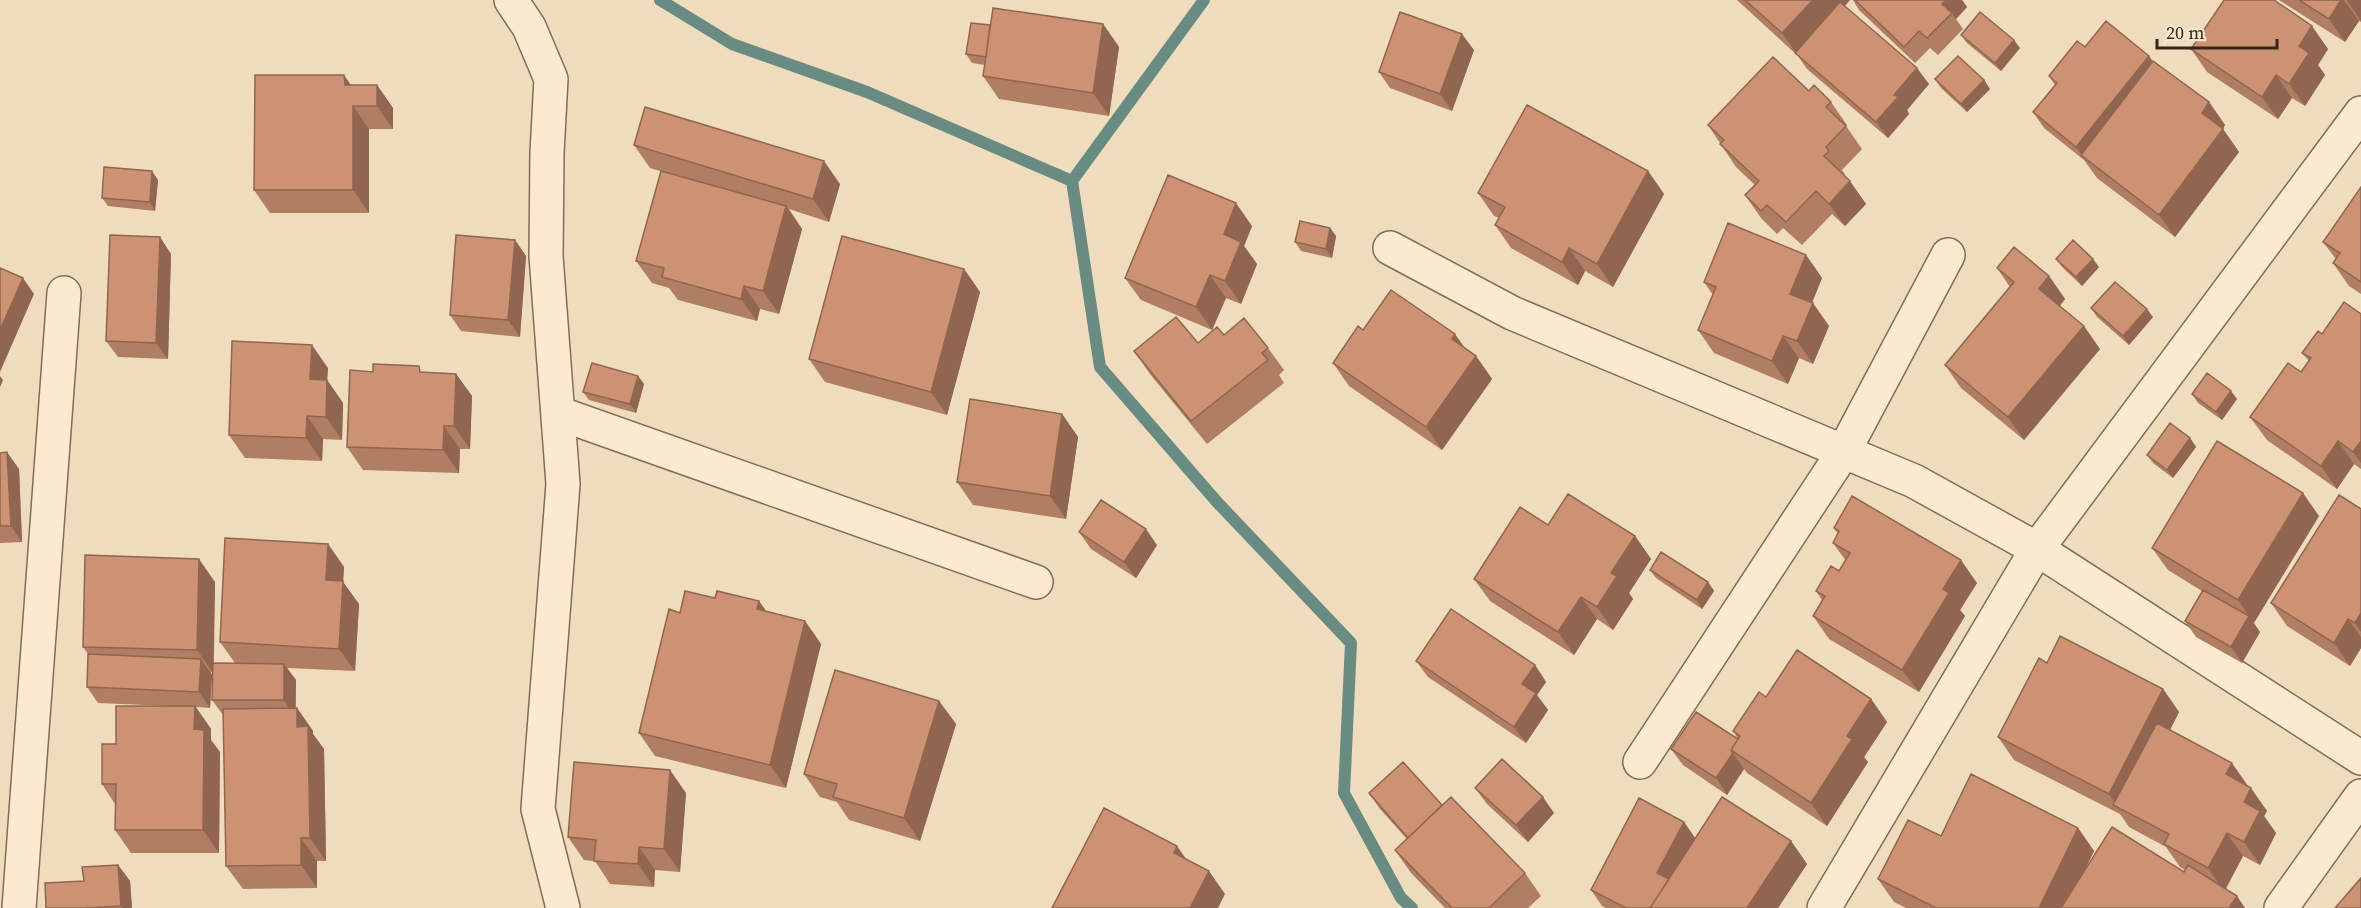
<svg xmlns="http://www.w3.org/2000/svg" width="2361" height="908" font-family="'Source Serif 4',serif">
  <rect width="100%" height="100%" fill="#eedcbd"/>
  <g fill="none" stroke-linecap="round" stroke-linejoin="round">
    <path stroke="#688c81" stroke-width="12" d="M 660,0 L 732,44 L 867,92 L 1072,181
      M 1204,0 L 1072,181 L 1100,367 L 1217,502 L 1351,643 L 1344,793 L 1401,898 L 1412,908"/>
    <defs>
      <path id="street" d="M 511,0 L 529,27 L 551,79 L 547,153 L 546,256 L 563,484 L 538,809 L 563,908
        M 1390,248 L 1512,313 L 1914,481 L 2037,549 L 2361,758
        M 558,413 L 1036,582
        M 1640,762 L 1844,451 L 1948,255
        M 19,908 L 64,293
        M 1824,908 L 2037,549 L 2361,113
        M 2281,908 L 2361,796"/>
    </defs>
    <use href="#street" stroke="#866c56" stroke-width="36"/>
    <use href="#street" stroke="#f9ead0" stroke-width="33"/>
  </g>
  <path fill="#b07e62" d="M 1737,0 L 1850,0 L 1845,6 L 1929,84 L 1907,110 L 1909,114 L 1888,138 L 1807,69 L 1798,56 Z
    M 1853,0 L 1962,0 L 1967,7 L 1956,19 L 1963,29 L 1938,55 L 1930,48 L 1915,63 L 1859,10 Z
    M 2279,0 L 2361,0 L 2361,22 L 2359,21 L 2345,42 Z
    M 1103,24 L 1119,47 L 1109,116 L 999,99 L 983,76 L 985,65 L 972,63 L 966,54 L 990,25 Z
    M 1961,35 L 2020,48 L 2001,71 L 1967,43 Z
    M 2085,47 L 2149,56 L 2152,61 L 2209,102 L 2225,125 L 2223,129 L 2239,152 L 2175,237 L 2097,178 L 2084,160 L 2044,128 L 2033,112 L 2055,85 L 2049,76 Z
    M 2191,49 L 2328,49 L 2318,65 L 2325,75 L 2305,106 L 2292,98 L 2278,119 L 2207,72 Z
    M 1474,50 L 1452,111 L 1390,88 L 1379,72 Z
    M 1935,79 L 1984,80 L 1990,89 L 1967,112 L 1941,88 Z
    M 351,85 L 377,85 L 393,108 L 393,129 L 369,129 L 369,213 L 270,213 L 254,190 Z
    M 1809,91 L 1831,102 L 1847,125 L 1846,126 L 1862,149 L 1842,170 L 1845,174 L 1844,175 L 1866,204 L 1845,226 L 1832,214 L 1802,245 L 1783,228 L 1777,234 L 1761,218 L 1745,195 L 1755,185 L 1736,167 L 1708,125 Z
    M 634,145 L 840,184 L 829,222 L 789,209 L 802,229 L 779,314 L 760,309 L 757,321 L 678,300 L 669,288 L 652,283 L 636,261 L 677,176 L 650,168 Z
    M 1648,171 L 1664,194 L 1613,287 L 1585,271 L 1578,285 L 1511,248 L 1495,225 L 1499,218 L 1494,216 L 1478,193 Z
    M 158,180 L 155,211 L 108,206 L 102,198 Z
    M 2361,187 L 2361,294 L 2349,286 L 2333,263 L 2336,259 L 2323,242 Z
    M 1252,226 L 1244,246 L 1257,264 L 1241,304 L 1226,298 L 1212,330 L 1141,300 L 1125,278 Z
    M 1330,228 L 1336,236 L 1332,258 L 1301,251 L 1295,242 Z
    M 515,240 L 526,256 L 520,337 L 461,331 L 450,315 Z
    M 171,254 L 168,359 L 118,357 L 106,341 Z
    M 1806,255 L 1822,278 L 1812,303 L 1829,326 L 1813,364 L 1799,358 L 1788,384 L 1714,353 L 1698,330 L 1713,295 L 1704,282 Z
    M 2056,259 L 2099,267 L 2082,286 L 2062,267 Z
    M 1997,268 L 2049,276 L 2065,299 L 2060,306 L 2100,349 L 2024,440 L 1961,388 L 1945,365 L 2010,287 Z
    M 964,269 L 980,292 L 947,415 L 825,382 L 809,359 Z
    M 2091,308 L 2153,317 L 2129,345 L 2097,317 Z
    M 2361,314 L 2361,469 L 2354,464 L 2337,489 L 2267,440 L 2250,417 L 2301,372 L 2309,361 L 2302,353 L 2322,334 Z
    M 1363,330 L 1465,349 L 1476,356 L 1492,379 L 1442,450 L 1349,386 L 1333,363 Z
    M 1224,335 L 1268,348 L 1284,370 L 1279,375 L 1284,383 L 1207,444 L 1150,374 L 1134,351 L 1198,343 Z
    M 328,368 L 327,380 L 343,403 L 342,440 L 323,439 L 322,461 L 245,458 L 229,435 Z
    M 373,372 L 456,374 L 472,396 L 470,449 L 460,449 L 459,473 L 363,470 L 347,447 Z
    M 638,376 L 644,384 L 636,413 L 589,400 L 583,392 Z
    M 2192,394 L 2237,399 L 2222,420 L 2198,403 Z
    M 1062,414 L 1078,437 L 1066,519 L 973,505 L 957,482 Z
    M 2190,438 L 2196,447 L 2173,478 L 2153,463 L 2147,455 Z
    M 0,453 L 19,469 L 22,542 L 0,543 Z
    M 2361,509 L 2361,648 L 2350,666 L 2287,626 L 2271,603 Z
    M 2319,516 L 2253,623 L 2260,632 L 2242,663 L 2196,637 L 2185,621 L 2202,591 L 2168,570 L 2152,548 Z
    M 1548,525 L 1635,536 L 1651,559 L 1629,593 L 1633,599 L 1613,630 L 1597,619 L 1574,655 L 1490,601 L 1474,579 Z
    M 1834,528 L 1977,583 L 1960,610 L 1965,616 L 1919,692 L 1829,639 L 1813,616 L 1822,600 L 1816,591 L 1839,571 L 1846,561 L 1833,543 L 1838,534 Z
    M 1079,532 L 1157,545 L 1136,578 L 1091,549 Z
    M 328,544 L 344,567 L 343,582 L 359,604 L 355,671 L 287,668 L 296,680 L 296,708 L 297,708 L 313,731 L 313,734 L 324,749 L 326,861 L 317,861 L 317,888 L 243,889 L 226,866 L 223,715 L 212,700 L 213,673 L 211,672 L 212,675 L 210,708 L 196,707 L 211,729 L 211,740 L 220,752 L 219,853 L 131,853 L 115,830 L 115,804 L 102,784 L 116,744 L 169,706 L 98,703 L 87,687 L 88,654 L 83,647 L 215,582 L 214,663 L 235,663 L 220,642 Z
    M 1650,570 L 1708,582 L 1714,591 L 1702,609 L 1656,578 Z
    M 715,598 L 759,601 L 766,611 L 805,621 L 821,644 L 786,788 L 655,756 L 639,733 L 680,613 Z
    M 1416,661 L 1535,665 L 1546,682 L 1537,695 L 1548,710 L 1526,743 L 1428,677 Z
    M 2047,663 L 2163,689 L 2179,712 L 2170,730 L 2248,786 L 2267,811 L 2264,816 L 2276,833 L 2260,865 L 2243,856 L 2226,889 L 2245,908 L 1906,908 L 1894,902 L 1878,879 L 1941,836 L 2078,828 L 2094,851 L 2083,873 L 2184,872 L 2185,870 L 2180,867 L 2166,847 L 2129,827 L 2120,814 L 2014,760 L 1998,737 Z
    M 1766,697 L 1871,699 L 1887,722 L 1864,757 L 1868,762 L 1827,826 L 1747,773 L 1744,769 L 1727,795 L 1683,765 L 1671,749 L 1738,739 L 1733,731 Z
    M 939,701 L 956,724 L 920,841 L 849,820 L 837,802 L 820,797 L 804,774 Z
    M 1475,788 L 1554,813 L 1528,842 L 1487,804 Z
    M 686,793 L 680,872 L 655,870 L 654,887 L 610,884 L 595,861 L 584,860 L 568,837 Z
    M 1369,793 L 1442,805 L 1525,873 L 1541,896 L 1528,908 L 1445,908 L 1411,873 L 1395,850 L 1407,839 L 1380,809 Z
    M 1684,822 L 1695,838 L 1791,841 L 1807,864 L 1778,908 L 1606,908 L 1602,906 L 1591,890 Z
    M 118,865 L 130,881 L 132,908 L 46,908 L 84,881 Z"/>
  <path fill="#906650" d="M 1813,0 L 1850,0 L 1799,55 L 1795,53 L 1798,56 L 1782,33 Z
    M 1946,0 L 1962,0 L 1967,7 L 1956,19 L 1952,13 L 1942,4 Z
    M 2341,0 L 2344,0 L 2359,21 L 2345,42 L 2329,19 Z
    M 2348,0 L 2361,0 L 2361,21 L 2347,1 Z
    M 1103,24 L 1119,47 L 1109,116 L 1093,93 Z
    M 2312,26 L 2328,49 L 2318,65 L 2325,75 L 2305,106 L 2289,84 L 2299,46 Z
    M 1462,34 L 1474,50 L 1452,111 L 1440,94 Z
    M 2014,40 L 2020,48 L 2001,71 L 1995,63 Z
    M 2149,56 L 2160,72 L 2084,158 L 2076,147 Z
    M 1917,68 L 1929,84 L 1907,110 L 1909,114 L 1888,138 L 1876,122 L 1894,95 Z
    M 344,75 L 360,98 L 345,85 Z
    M 2276,75 L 2292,98 L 2278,119 L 2262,97 Z
    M 1984,80 L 1990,89 L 1967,112 L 1961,104 Z
    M 377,85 L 393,108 L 393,129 L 377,106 Z
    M 2209,102 L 2225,125 L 2218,136 L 2202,113 Z
    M 353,106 L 369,129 L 369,213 L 353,190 Z
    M 2223,129 L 2239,152 L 2175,237 L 2159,215 Z
    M 824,161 L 840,184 L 829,222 L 813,199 Z
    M 152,171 L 158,180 L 155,211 L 150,202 Z
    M 1648,171 L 1664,194 L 1613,287 L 1597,264 Z
    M 1850,181 L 1866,204 L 1845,226 L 1829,204 Z
    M 1236,203 L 1252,226 L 1244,246 L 1257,264 L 1241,304 L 1225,281 L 1224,234 Z
    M 786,206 L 802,229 L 779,314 L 763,291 Z
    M 1330,228 L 1336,236 L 1332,258 L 1326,249 Z
    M 160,237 L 171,254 L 168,359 L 156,343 Z
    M 515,240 L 526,256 L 520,337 L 508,320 Z
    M 1569,248 L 1585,271 L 1578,285 L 1562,262 Z
    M 1806,255 L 1822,278 L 1806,317 L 1790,294 Z
    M 2093,259 L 2099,267 L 2082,286 L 2076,277 Z
    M 964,269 L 980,292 L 947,415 L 931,392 Z
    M 1210,275 L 1226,298 L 1212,330 L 1196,307 Z
    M 2049,276 L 2065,299 L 2055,312 L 2039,289 Z
    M 23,278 L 34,294 L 0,372 L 0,330 Z
    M 744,286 L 760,309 L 757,321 L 741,299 Z
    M 1813,303 L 1829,326 L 1813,364 L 1797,341 Z
    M 2147,309 L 2153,317 L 2129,345 L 2123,336 Z
    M 2084,326 L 2100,349 L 2024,440 L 2008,417 Z
    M 1455,334 L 1471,357 L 1452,339 Z
    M 1783,336 L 1799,358 L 1788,384 L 1772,361 Z
    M 312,345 L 328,368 L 327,380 L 343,403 L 342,440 L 326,417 L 310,379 Z
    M 1476,356 L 1492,379 L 1442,450 L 1426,427 Z
    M 456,374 L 472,396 L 470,449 L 454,426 Z
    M 0,376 L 3,380 L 0,387 Z
    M 638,376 L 644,384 L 636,413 L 630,404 Z
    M 2231,391 L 2237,399 L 2222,420 L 2216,412 Z
    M 1062,414 L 1078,437 L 1066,519 L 1050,496 Z
    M 307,416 L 323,439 L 322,461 L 306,438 Z
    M 444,426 L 460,449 L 459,473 L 443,450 Z
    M 2190,438 L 2196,447 L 2173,478 L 2167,470 Z
    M 2338,441 L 2354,464 L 2337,489 L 2321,466 Z
    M 2361,441 L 2361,463 L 2353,452 Z
    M 7,452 L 19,469 L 22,542 L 11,526 Z
    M 2303,493 L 2319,516 L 2254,623 L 2238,600 Z
    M 1146,529 L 1157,545 L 1136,578 L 1124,562 Z
    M 1635,536 L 1651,559 L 1629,593 L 1633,599 L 1613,630 L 1597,607 L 1611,573 Z
    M 328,544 L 344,567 L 343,582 L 359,604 L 355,671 L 339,649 L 326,580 Z
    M 199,559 L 215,582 L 213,673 L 197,650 Z
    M 1961,560 L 1977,583 L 1960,610 L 1965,616 L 1919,692 L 1902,670 L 1943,589 Z
    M 1708,582 L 1714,591 L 1702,609 L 1697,600 Z
    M 1581,597 L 1597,619 L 1574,655 L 1558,632 Z
    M 759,601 L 775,624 L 757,609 Z
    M 2361,613 L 2361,632 L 2355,623 Z
    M 2249,616 L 2260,632 L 2242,663 L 2231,647 Z
    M 2348,619 L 2361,637 L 2361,648 L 2350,666 L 2334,643 Z
    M 805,621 L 821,644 L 786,788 L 770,765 Z
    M 201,659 L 212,675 L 210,708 L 199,692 Z
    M 284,664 L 296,680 L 295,717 L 284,700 Z
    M 1535,665 L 1546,682 L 1537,695 L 1548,710 L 1526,743 L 1514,727 L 1522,684 Z
    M 2163,689 L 2179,712 L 2128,812 L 2118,807 L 2109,794 Z
    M 1871,699 L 1887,722 L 1864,757 L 1868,762 L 1827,826 L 1811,803 L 1847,736 Z
    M 939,701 L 956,724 L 920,841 L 904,818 Z
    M 195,706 L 211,729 L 211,740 L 220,752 L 219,853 L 203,830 L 194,729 Z
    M 297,708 L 313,731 L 313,734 L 324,749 L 326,861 L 310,838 L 297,727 Z
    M 1733,753 L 1744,769 L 1727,795 L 1716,778 Z
    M 2232,763 L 2248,786 L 2226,774 Z
    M 670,770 L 686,793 L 680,872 L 664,849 Z
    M 2251,788 L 2267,811 L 2264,816 L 2276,833 L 2260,865 L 2244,842 L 2244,802 Z
    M 1543,797 L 1554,813 L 1528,842 L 1516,825 Z
    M 1684,822 L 1695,838 L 1674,908 L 1657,873 Z
    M 2078,828 L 2094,851 L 2066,908 L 2039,908 Z
    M 2227,833 L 2243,856 L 2224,891 L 2208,868 Z
    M 301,838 L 317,861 L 317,888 L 301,865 Z
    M 1791,841 L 1807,864 L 1778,908 L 1747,908 Z
    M 1177,846 L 1193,869 L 1174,853 Z
    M 639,847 L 655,870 L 654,887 L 638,864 Z
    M 118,865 L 130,881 L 132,908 L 122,908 L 121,906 Z
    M 1209,871 L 1225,894 L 1218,908 L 1190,908 Z
    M 2237,896 L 2245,908 L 2229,908 Z"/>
  <path fill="#cd9272" stroke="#906650" stroke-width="1.5" d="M 1745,0 L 1813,0 L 1782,33 Z
    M 1855,0 L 1946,0 L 1942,4 L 1952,13 L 1927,38 L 1919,31 L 1904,47 Z
    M 2224,0 L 2274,0 L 2312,26 L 2299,46 L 2309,53 L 2289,84 L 2276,75 L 2262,97 L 2191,49 Z
    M 2299,0 L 2341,0 L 2329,19 Z
    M 1840,2 L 1917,68 L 1894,95 L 1898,97 L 1876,122 L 1795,53 Z
    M 993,8 L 1103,24 L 1093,93 L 983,76 Z
    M 1400,12 L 1462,34 L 1440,94 L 1379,72 Z
    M 1980,12 L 2014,40 L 1995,63 L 1961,35 Z
    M 2106,21 L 2149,56 L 2076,147 L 2033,112 L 2057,83 L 2049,76 L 2077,41 L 2085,47 Z
    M 971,23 L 990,25 L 986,57 L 966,54 Z
    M 1958,56 L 1984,80 L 1961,104 L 1935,79 Z
    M 1773,57 L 1809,91 L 1814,85 L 1831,102 L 1826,107 L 1846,126 L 1826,147 L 1829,151 L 1824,156 L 1850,181 L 1829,204 L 1816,191 L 1786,222 L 1767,205 L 1761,211 L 1745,195 L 1759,181 L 1720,144 L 1724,140 L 1708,125 Z
    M 2153,61 L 2209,102 L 2202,113 L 2223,129 L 2159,215 L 2081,155 Z
    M 255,75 L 344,75 L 345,85 L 377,85 L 377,106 L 353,106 L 353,190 L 254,190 Z
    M 1527,105 L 1648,171 L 1597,264 L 1569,248 L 1562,262 L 1495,225 L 1505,207 L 1478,193 Z
    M 645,107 L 824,161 L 813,199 L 634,145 Z
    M 104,167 L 152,171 L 150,202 L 102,198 Z
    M 661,171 L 786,206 L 763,291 L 744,286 L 741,299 L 662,277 L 664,268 L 636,261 Z
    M 1168,175 L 1236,203 L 1224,234 L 1241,242 L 1225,281 L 1210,275 L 1196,307 L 1125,278 Z
    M 2361,187 L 2361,282 L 2333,263 L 2340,253 L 2323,242 Z
    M 1300,221 L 1330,228 L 1326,249 L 1295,242 Z
    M 1728,223 L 1806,255 L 1790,294 L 1813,303 L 1797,341 L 1783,336 L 1772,361 L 1698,330 L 1716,287 L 1704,282 Z
    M 110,235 L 160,237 L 156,343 L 106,341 Z
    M 456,235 L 515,240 L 508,320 L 450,315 Z
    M 842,236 L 964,269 L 931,392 L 809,359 Z
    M 2073,240 L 2093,259 L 2076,277 L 2056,259 Z
    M 2014,247 L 2049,276 L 2039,289 L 2084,326 L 2008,417 L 1945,365 L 2014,282 L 1997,268 Z
    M 0,268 L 23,278 L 0,330 Z
    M 2115,282 L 2147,309 L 2123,336 L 2091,308 Z
    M 1391,290 L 1455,334 L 1452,339 L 1476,356 L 1426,427 L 1333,363 L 1358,326 L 1363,330 Z
    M 2344,302 L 2361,314 L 2361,441 L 2353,452 L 2338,441 L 2321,466 L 2250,417 L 2288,363 L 2301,372 L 2311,358 L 2302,353 L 2318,331 L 2322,334 Z
    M 1176,317 L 1198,343 L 1217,327 L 1224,335 L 1244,318 L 1268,348 L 1262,353 L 1268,360 L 1191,421 L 1134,351 Z
    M 232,341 L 312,345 L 310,379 L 327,380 L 326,417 L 307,416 L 306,438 L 229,435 Z
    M 592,363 L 638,376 L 630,404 L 583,392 Z
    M 373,364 L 419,366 L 420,372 L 456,374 L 454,426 L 444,426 L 443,450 L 347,447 L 350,370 L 373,372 Z
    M 2207,373 L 2231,391 L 2216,412 L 2192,394 Z
    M 970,399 L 1062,414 L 1050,496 L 957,482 Z
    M 2170,423 L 2190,438 L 2167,470 L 2147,455 Z
    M 2217,441 L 2303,493 L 2238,600 L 2152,548 Z
    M 7,452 L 11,526 L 0,526 L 0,453 Z
    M 1568,494 L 1635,536 L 1611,573 L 1617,576 L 1597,607 L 1581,597 L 1558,632 L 1474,579 L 1520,507 L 1548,525 Z
    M 2339,495 L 2361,509 L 2361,613 L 2355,623 L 2348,619 L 2334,643 L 2271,603 Z
    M 1852,496 L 1961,560 L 1943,589 L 1949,593 L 1902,670 L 1813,616 L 1825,596 L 1816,591 L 1831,566 L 1839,571 L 1850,553 L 1833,543 L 1839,531 L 1834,528 Z
    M 1101,500 L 1146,529 L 1124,562 L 1079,532 Z
    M 225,538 L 328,544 L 326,580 L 343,581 L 339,649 L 220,642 Z
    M 1661,552 L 1708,582 L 1697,600 L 1650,570 Z
    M 85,555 L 199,559 L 197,650 L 83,647 Z
    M 2203,590 L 2249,616 L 2231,647 L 2185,621 Z
    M 685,591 L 715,598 L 717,591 L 759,601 L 757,609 L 805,621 L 770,765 L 639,733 L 669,609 L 680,613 Z
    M 1451,609 L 1535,665 L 1522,684 L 1536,693 L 1514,727 L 1416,661 Z
    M 2060,636 L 2163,689 L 2109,794 L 1998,737 L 2039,658 L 2047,663 Z
    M 1797,650 L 1871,699 L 1847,736 L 1852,739 L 1811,803 L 1731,750 L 1740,736 L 1733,731 L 1759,692 L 1766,697 Z
    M 88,654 L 201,659 L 199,692 L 87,687 Z
    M 213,663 L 284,664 L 284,700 L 212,700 Z
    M 835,670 L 939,701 L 904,818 L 833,797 L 837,784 L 804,774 Z
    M 116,706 L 195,706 L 194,729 L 204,730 L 203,830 L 115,830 L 116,784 L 102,784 L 102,744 L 116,744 Z
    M 297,708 L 297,727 L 308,726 L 310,838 L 301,838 L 301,865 L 226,866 L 223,709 Z
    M 1696,712 L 1738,739 L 1731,750 L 1733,753 L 1716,778 L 1671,749 Z
    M 2157,723 L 2232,763 L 2226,774 L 2251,788 L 2244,802 L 2260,811 L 2244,842 L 2227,833 L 2208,868 L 2164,844 L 2169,834 L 2113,805 Z
    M 1502,759 L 1543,797 L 1516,825 L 1475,788 Z
    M 574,762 L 670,770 L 664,849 L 639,847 L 638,864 L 594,861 L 596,840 L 568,837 Z
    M 1403,762 L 1442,805 L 1408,838 L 1369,793 Z
    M 1971,774 L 2078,828 L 2039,908 L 1936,908 L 1878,879 L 1908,820 L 1941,836 Z
    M 1451,797 L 1525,873 L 1489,908 L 1452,908 L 1395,850 Z
    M 1722,797 L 1791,841 L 1747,908 L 1650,908 Z
    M 1639,798 L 1684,822 L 1657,873 L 1669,879 L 1650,908 L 1626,908 L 1591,890 Z
    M 1104,808 L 1177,846 L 1174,853 L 1209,871 L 1190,908 L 1052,908 Z
    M 2112,827 L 2184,872 L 2188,865 L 2237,896 L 2229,908 L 2061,908 Z
    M 118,865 L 121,906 L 86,908 L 46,908 L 45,883 L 84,881 L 82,867 Z
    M 2361,878 L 2361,908 L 2335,908 Z"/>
  <path d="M2157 39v9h120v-9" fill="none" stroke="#35261b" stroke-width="3"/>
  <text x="2166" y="39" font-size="18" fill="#35261b" stroke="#f5e7cc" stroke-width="4.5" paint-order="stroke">20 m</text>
</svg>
